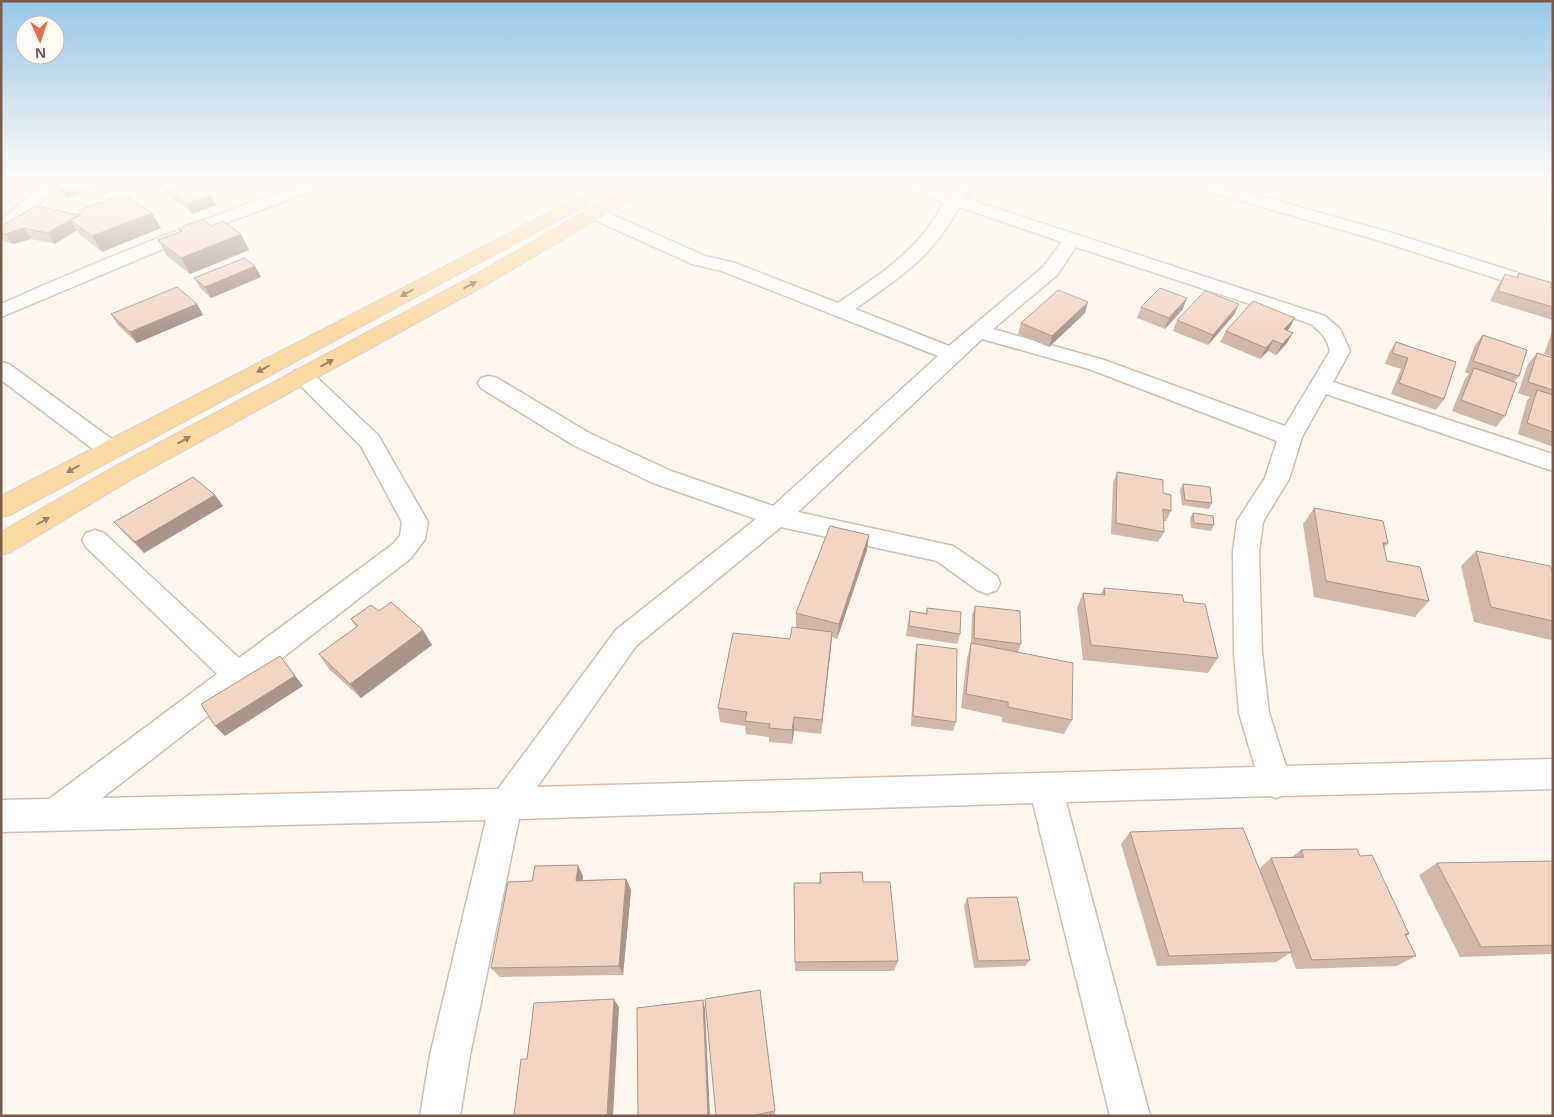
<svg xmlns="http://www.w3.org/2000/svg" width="1554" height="1117" font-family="'Noto Sans',sans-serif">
  <rect width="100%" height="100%" fill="#fdf6ec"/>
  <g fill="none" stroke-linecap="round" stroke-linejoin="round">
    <defs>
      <path id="minor" d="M 46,180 L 63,180 L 7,235 L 1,236 L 1,221 Z
        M 314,180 L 337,180 L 335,183 L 220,225 L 1,317 L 1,304 C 104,258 208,217 314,180 Z
        M 884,180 L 908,180 L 950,194 L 963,180 L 980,180 L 965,198 L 1325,316 L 1340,329 L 1350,351 L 1333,382 L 1553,454 L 1553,471 L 1326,394 L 1302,437 L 1289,479 L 1263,522 L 1259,552 L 1262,653 L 1269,713 L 1286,766 L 1553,759 L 1553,789 L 1281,796 L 1276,798 L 1271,796 L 1066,802 L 1150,1116 L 1110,1116 L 1033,803 L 519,819 L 470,1055 L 460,1116 L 420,1116 L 430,1055 L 486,820 L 1,832 L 1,800 L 49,799 L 217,674 L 86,547 L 82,540 L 86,533 L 95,530 L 104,533 L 239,658 L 393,544 L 400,536 L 402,522 L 361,446 L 291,376 L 294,371 L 302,369 L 310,371 L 378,435 L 428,522 L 425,539 L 411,558 L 102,798 L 498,789 L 616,630 L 756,519 L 653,483 L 573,445 L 481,388 L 478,383 L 481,378 L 489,376 L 497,378 L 589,433 L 671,471 L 773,506 L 938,356 L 722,271 L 692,264 L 588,217 L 585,213 L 588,209 L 600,209 L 705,256 L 735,263 L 838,303 C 884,271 916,253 944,203 L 886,183 ZM 959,207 L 1062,242 L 1043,267 L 949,346 L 855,309 C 900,277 932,258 959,207 ZM 1076,247 L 1311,324 C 1321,332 1327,338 1330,351 L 1285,426 L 1104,360 L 993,329 L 1057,275 ZM 982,339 L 1089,369 L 1277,441 L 1265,478 L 1237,521 L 1233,552 L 1234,653 L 1239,713 L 1255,767 L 537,787 L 636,646 L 781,527 L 937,561 L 977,590 L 987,594 L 997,590 L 1000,583 L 997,576 L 953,546 L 798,512 Z
        M 1177,180 L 1203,180 L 1389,232 L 1518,273 L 1520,277 L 1518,281 L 1504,281 L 1377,240 L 1179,183 Z
        M 1,362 L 9,364 L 117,443 L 121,449 L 117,455 L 109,457 L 101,455 L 1,380 Z"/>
      <path id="primary" d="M 639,180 L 660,180 L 657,184 L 489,283 L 132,479 L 11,552 L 1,555 L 1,532 L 114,467 L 475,275 Z
        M 579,197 L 585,198 L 588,202 L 585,206 L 10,515 L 1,517 L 1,496 Z"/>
    </defs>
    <use href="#minor" stroke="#d1beb0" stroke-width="3"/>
    <use href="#primary" stroke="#dad1cd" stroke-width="2"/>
    <use href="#minor" fill="#fff" fill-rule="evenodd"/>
    <use href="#primary" fill="#fbd9a5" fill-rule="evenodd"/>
  </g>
  <path fill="#d1b7a8" d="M 50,180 L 116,181 L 67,198 L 56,189 Z
    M 157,181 L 211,195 L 216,205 L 193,214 L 163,191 Z
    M 152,213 L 161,228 L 102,252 L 80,235 L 77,230 L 55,244 L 31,239 L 13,244 L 5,242 L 1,238 L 1,226 L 80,216 Z
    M 211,226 L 249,250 L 190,274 L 167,256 L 158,240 L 180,232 L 178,228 Z
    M 255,266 L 261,277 L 211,298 L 201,289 L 194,278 Z
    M 1519,273 L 1553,288 L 1553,320 L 1490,301 L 1498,285 L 1505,274 L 1516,277 Z
    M 1088,302 L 1085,313 L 1049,347 L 1018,334 L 1021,323 Z
    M 197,304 L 203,315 L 137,343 L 118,325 L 111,314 Z
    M 1141,307 L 1183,309 L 1165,329 L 1137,318 Z
    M 1234,315 L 1208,345 L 1173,331 L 1177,320 Z
    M 1295,318 L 1288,330 L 1287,343 L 1276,355 L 1268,351 L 1260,359 L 1220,342 L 1226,331 Z
    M 1553,329 L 1553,357 L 1544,354 Z
    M 1483,335 L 1519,376 L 1514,382 L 1505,416 L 1496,427 L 1452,411 L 1465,379 L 1469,374 L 1465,372 L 1475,345 Z
    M 1396,342 L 1444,399 L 1436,410 L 1391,394 L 1401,369 L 1385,364 L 1389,353 Z
    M 1537,353 L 1553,358 L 1553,447 L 1518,434 L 1527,400 L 1530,397 L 1518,393 L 1528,364 Z
    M 1117,472 L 1163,493 L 1171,511 L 1166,521 L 1164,521 L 1164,532 L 1158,542 L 1111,534 L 1113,483 Z
    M 1183,484 L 1212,503 L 1209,509 L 1182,505 L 1180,490 Z
    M 215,495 L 223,506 L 144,553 L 123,532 L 114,522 Z
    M 1314,508 L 1388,543 L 1384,548 L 1387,561 L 1429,601 L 1415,617 L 1314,597 L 1303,524 Z
    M 1193,513 L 1214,525 L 1211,531 L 1191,528 L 1190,518 Z
    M 867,550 L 837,639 L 832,637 L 821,734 L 794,731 L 792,744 L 769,742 L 769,737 L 746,734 L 745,726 L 720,722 L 718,708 L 790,639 L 796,628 L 796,613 Z
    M 1476,551 L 1553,574 L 1553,638 L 1551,640 L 1474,622 L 1461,566 Z
    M 1104,588 L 1184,602 L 1218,658 L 1208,673 L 1083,660 L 1077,608 L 1083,593 L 1101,594 Z
    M 975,606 L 1021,644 L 1018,652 L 1072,720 L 1064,734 L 1002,722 L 1002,717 L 961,708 L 967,658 L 971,644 L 972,616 Z
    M 927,608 L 960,634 L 957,644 L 906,636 L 908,622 L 910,611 L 926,613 Z
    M 351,619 L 432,645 L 361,698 L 329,669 L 319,654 L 356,627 Z
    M 917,644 L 956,722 L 953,731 L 911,726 L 915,654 Z
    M 1130,832 L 1259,869 L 1271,858 L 1292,857 L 1301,850 L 1360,856 L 1409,934 L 1406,936 L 1416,956 L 1397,966 L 1296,969 L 1290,953 L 1276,962 L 1157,966 L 1121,844 Z
    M 1553,861 L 1553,954 L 1460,957 L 1419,875 L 1437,863 Z
    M 820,873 L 863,882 L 898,961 L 894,971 L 795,971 L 794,883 L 819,883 Z
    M 583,876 L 583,880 L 626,879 L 631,890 L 623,975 L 500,977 L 491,968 L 532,881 Z
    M 967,898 L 1030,960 L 1025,966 L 974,968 L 964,906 Z
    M 775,1111 L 775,1115 L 771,1116 L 716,1116 Z"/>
  <path fill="#aa9588" d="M 84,180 L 116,180 L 116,181 L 67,198 L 60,188 Z
    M 211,195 L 216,205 L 193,214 L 187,204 Z
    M 152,213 L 161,228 L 102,252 L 92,236 Z
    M 79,215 L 86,225 L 70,220 L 77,230 L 55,244 L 47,233 Z
    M 24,228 L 31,239 L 13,244 L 5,234 Z
    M 241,234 L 249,250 L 190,274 L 181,258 Z
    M 255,266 L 261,277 L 211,298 L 205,287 Z
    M 1187,298 L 1183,309 L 1165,329 L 1169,318 Z
    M 1088,302 L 1085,313 L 1049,347 L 1052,336 Z
    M 197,304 L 203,315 L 137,343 L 130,332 Z
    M 1239,304 L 1234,315 L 1208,345 L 1213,335 Z
    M 1295,318 L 1289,329 L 1278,340 L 1284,329 Z
    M 1293,333 L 1287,343 L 1276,355 L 1282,344 Z
    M 1273,340 L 1268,351 L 1260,359 L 1266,348 Z
    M 215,495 L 223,506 L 144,553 L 135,542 Z
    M 869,535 L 867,550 L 837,639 L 839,624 Z
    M 423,630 L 432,645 L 361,698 L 350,684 Z
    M 832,632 L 831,647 L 821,734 L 822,720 Z
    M 280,656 L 303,686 L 225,736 L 215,726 Z
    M 794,717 L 794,731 L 792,744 L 792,730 Z
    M 578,865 L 583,876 L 581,892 L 576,881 Z
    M 626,879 L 631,890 L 623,975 L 619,966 Z
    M 614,999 L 619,1007 L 613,1116 L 607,1116 Z
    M 703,1000 L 705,1009 L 710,1116 L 708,1116 Z"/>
  <path fill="#f3d5c3" stroke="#aa9588" d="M 51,180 L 84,180 L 60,188 Z
    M 161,180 L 189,180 L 211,195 L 187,204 L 157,181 Z
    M 124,194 L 152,213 L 92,236 L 70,220 L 80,216 L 80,210 Z
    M 36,206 L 79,215 L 47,233 L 24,228 L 5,234 L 1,233 L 1,229 L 2,229 L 1,229 L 1,226 Z
    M 203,219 L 211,226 L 223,221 L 241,234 L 181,258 L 158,240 L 182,231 L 178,228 Z
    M 244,258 L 255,266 L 205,287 L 194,278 Z
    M 1519,273 L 1552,283 L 1550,287 L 1553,288 L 1553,307 L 1498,291 L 1505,274 L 1518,278 Z
    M 177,287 L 197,304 L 130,332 L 111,314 Z
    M 1160,288 L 1187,298 L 1169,318 L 1141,307 Z
    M 1058,290 L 1088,302 L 1052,336 L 1021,323 Z
    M 1205,291 L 1239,304 L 1213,335 L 1177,320 Z
    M 1253,301 L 1295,318 L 1284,329 L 1293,333 L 1282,344 L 1273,340 L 1266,348 L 1226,331 Z
    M 1483,335 L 1527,350 L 1519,376 L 1473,361 Z
    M 1396,342 L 1456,362 L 1444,399 L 1399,383 L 1408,358 L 1392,353 Z
    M 1537,353 L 1553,358 L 1553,390 L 1528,382 Z
    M 1474,368 L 1517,383 L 1505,416 L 1461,400 Z
    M 1537,390 L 1553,395 L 1553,432 L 1527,423 Z
    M 1117,472 L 1163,480 L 1163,493 L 1171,495 L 1171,511 L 1163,509 L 1164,532 L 1116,523 Z
    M 193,477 L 215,495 L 135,542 L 114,522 Z
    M 1183,484 L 1210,487 L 1212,503 L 1185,500 Z
    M 1314,508 L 1383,521 L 1388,543 L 1383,543 L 1387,561 L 1420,567 L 1429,601 L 1326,581 Z
    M 1193,513 L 1213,516 L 1214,525 L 1194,523 Z
    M 830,526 L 869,535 L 839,624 L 796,613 Z
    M 1476,551 L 1550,566 L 1553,574 L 1553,621 L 1491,607 Z
    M 1104,588 L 1182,595 L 1184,602 L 1205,604 L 1218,658 L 1091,645 L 1083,593 L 1105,595 Z
    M 391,602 L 423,630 L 350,684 L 319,654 L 358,626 L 351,619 L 371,605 L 379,611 Z
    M 975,606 L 1020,611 L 1021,644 L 974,638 Z
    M 927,608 L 961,612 L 960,634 L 909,626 L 910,611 L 927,614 Z
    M 792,627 L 832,632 L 822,720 L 794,717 L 792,730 L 769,728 L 770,724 L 745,721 L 747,712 L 718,708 L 733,633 L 790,639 Z
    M 971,643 L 1073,663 L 1072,720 L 1008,707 L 1008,702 L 966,694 Z
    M 917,644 L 957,649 L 956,722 L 913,716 Z
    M 280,656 L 295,676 L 215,726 L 201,704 Z
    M 1243,828 L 1292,952 L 1169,956 L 1130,832 Z
    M 1357,849 L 1360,856 L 1372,855 L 1409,934 L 1405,934 L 1416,956 L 1312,960 L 1271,858 L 1304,857 L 1301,850 Z
    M 1553,861 L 1553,945 L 1481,947 L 1437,863 Z
    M 578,865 L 576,881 L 626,879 L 619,966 L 491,968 L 508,882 L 532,881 L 535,866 Z
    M 862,872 L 863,882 L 890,882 L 898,961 L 795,962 L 794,883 L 821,883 L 820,873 Z
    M 1017,897 L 1030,960 L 978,961 L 967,898 Z
    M 760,990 L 775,1111 L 749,1116 L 716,1116 L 705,999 Z
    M 614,999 L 607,1116 L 514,1116 L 521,1059 L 527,1059 L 534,1003 Z
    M 703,1000 L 708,1116 L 638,1116 L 637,1008 Z"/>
  <defs><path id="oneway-solid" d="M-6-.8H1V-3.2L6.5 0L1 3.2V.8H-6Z" transform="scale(1.25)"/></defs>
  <g fill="#a18267">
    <use href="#oneway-solid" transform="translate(470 285) rotate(-28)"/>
    <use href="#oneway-solid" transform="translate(407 293) rotate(152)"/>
    <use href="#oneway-solid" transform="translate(327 363) rotate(-28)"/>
    <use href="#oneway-solid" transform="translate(263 369) rotate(152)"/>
    <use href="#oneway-solid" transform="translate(184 440) rotate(-29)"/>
    <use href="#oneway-solid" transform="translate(73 469) rotate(151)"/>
    <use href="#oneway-solid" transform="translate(43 521) rotate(-30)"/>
  </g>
  <linearGradient id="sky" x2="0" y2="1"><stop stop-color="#97c7e8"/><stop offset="0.54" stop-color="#fefbf6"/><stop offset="1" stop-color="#fefbf6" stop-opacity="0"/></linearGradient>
  <rect width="1554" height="336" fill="url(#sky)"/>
  <rect width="1554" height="1117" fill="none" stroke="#7a5c4d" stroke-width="5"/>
  <g transform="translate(40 40) rotate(177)"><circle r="24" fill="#fffaf3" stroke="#cabbb1"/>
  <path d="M0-4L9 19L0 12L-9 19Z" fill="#e76f51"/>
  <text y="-8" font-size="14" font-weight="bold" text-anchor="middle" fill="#7a5c4d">N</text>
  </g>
</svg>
